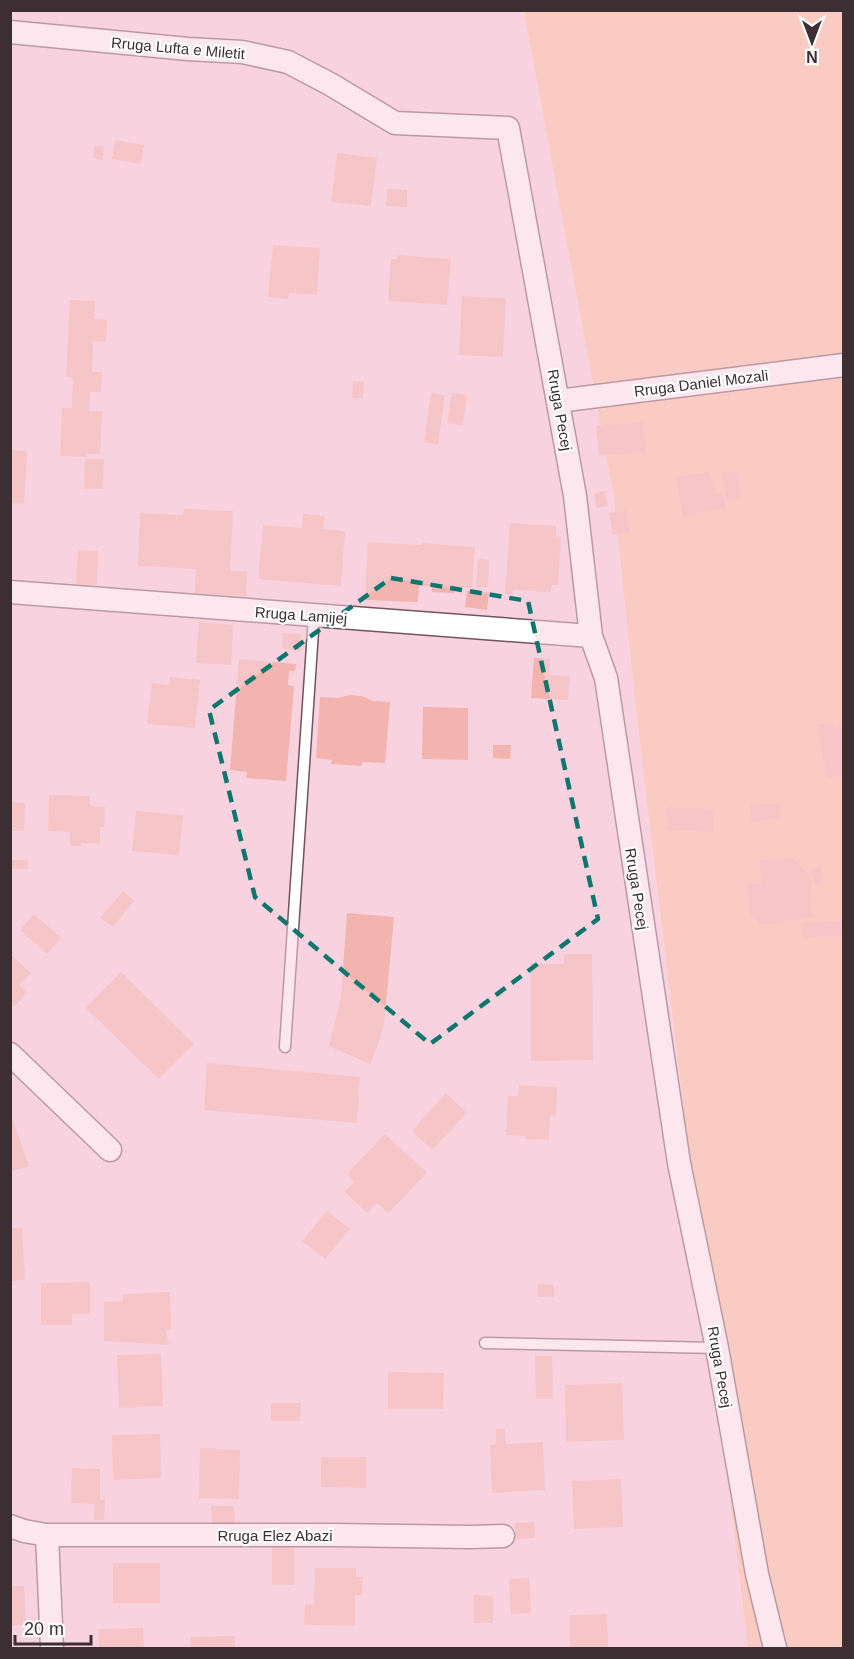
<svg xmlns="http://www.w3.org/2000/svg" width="854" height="1659" font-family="Arial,sans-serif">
  <rect width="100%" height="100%" fill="#f8d3df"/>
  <path fill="#fcc2a1" d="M 524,11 L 843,11 L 843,1648 L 748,1648 L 635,700 L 614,497 Z"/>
  <path fill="#f3b3ae" d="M 115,140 L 144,145 L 141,164 L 112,159 Z
    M 94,146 L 104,146 L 103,160 L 93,158 Z
    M 337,153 L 377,158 L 371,206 L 331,202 Z
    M 387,189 L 407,190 L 407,207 L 386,206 Z
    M 273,245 L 320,248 L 317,295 L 289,293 L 288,299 L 268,297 Z
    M 397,255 L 451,259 L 447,305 L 388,301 L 391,259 L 397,259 Z
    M 462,296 L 506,298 L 503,357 L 459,355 Z
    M 70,300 L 95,301 L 94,319 L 107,320 L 106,342 L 93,341 L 92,372 L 102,372 L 101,392 L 90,392 L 89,409 L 89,411 L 102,411 L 100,454 L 87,454 L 87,457 L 60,456 L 62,408 L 72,408 L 73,378 L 66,377 Z
    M 353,381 L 364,382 L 363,398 L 352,398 Z
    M 431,393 L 445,395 L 438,445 L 424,442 Z
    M 452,393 L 467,395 L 463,426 L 447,423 Z
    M 643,422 L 645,452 L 599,456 L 596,426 Z
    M 10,450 L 27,451 L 24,504 L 10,503 Z
    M 85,459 L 104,459 L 103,489 L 84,489 Z
    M 710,471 L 715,494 L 723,493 L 726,508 L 683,516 L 676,478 Z
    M 737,471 L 741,497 L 726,499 L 722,473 Z
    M 605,491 L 608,506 L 596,508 L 594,493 Z
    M 184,509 L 233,511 L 230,571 L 247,571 L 246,596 L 195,593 L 196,569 L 138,566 L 140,513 L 183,515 Z
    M 626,510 L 630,532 L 613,535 L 609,513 Z
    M 303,514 L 325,516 L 323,529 L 345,531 L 341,586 L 258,579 L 263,525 L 302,528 Z
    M 510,523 L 556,526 L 556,536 L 561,537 L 558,585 L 552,585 L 551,592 L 513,590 L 513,594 L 505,594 Z
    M 368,542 L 421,545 L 422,543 L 475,547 L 472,588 L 455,587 L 454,593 L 432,592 L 432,586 L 419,585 L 418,602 L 365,600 Z
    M 78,550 L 98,551 L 97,585 L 76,584 Z
    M 478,559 L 489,560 L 488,587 L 476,587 Z
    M 467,590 L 489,592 L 487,610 L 465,607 Z
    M 199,622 L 233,625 L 231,665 L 196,663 Z
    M 283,633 L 301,634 L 300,650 L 282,649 Z
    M 534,658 L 550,659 L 549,675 L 570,676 L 568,700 L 531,698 Z
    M 239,659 L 296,664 L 295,671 L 289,671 L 288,685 L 294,686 L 286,781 L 246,778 L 247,772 L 230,770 Z
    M 170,677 L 200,680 L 195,728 L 147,724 L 152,683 L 169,685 Z
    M 350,695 L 362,696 L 373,701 L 390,702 L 385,763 L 362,762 L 362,766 L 331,764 L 332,760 L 316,758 L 320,697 L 338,698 Z
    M 423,707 L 468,708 L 468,760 L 422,759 Z
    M 832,722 L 834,728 L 844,726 L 844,775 L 827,778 L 817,725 Z
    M 493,745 L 511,745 L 510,759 L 493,758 Z
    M 49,795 L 90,796 L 90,806 L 105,807 L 104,827 L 100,827 L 100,844 L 81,843 L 81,846 L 70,846 L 70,832 L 48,831 Z
    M 10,802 L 25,803 L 24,831 L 10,831 Z
    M 779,803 L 781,818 L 751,822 L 750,806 Z
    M 668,807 L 714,809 L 713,832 L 666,830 Z
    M 136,811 L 183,815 L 179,855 L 132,851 Z
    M 793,858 L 812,879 L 810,901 L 812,918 L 762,925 L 749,913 L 748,884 L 761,883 L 760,860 Z
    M 10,860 L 28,860 L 28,869 L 10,869 Z
    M 820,867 L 823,882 L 815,884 L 811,870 Z
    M 123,891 L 134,901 L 113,927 L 100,918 Z
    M 347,913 L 394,917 L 384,1024 L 378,1045 L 370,1064 L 329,1046 L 341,998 Z
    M 34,914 L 61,938 L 47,954 L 20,930 Z
    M 844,921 L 844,936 L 804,938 L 803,923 Z
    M 10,954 L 31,973 L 19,985 L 27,993 L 14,1007 L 10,1003 Z
    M 564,954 L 592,954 L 593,1060 L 531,1061 L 531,964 L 564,964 Z
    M 121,972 L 194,1044 L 159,1079 L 86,1008 Z
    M 207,1063 L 360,1077 L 357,1123 L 204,1110 Z
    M 519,1085 L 557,1087 L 556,1116 L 550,1115 L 549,1140 L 525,1139 L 525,1136 L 506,1135 L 508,1096 L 518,1096 Z
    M 446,1093 L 467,1113 L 432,1150 L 412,1131 Z
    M 13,1120 L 29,1166 L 10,1172 L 10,1121 Z
    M 385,1134 L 427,1173 L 388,1213 L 377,1203 L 367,1213 L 345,1192 L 354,1182 L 347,1174 Z
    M 327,1211 L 350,1229 L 325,1259 L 302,1241 Z
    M 22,1228 L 25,1280 L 10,1281 L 10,1229 Z
    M 90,1282 L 90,1314 L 72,1314 L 72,1325 L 41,1325 L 41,1283 Z
    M 538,1284 L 554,1285 L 554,1297 L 538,1297 Z
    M 170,1292 L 171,1330 L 166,1330 L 169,1345 L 104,1341 L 104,1302 L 123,1301 L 123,1294 Z
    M 161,1354 L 163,1406 L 119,1408 L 117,1355 Z
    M 535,1356 L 552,1356 L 553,1399 L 536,1399 Z
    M 388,1372 L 444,1373 L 443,1409 L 388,1409 Z
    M 622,1383 L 624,1440 L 566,1442 L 565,1385 Z
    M 271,1403 L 301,1403 L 300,1421 L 271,1421 Z
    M 496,1429 L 505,1429 L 506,1444 L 543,1442 L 545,1490 L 492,1493 L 490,1445 L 496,1444 Z
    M 160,1434 L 161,1478 L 113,1480 L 112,1435 Z
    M 200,1448 L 240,1450 L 239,1499 L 199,1498 Z
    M 321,1457 L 366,1457 L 366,1488 L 321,1487 Z
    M 72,1468 L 100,1469 L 100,1500 L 105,1500 L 104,1520 L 94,1520 L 95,1504 L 71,1503 Z
    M 621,1479 L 623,1527 L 574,1529 L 572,1481 Z
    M 211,1506 L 234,1506 L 235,1523 L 212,1523 Z
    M 534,1522 L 535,1538 L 515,1539 L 515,1523 Z
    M 272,1540 L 294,1540 L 294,1585 L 272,1585 Z
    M 113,1563 L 160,1563 L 160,1603 L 113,1603 Z
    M 315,1568 L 356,1568 L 356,1577 L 363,1577 L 362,1595 L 355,1595 L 355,1626 L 304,1625 L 305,1604 L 314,1605 Z
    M 529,1578 L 531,1613 L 511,1614 L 509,1579 Z
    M 10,1586 L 24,1586 L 26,1625 L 10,1626 Z
    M 474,1595 L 493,1596 L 493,1623 L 474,1623 Z
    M 607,1614 L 608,1648 L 570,1648 L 570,1615 Z
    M 143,1628 L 144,1648 L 99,1648 L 99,1629 Z
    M 235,1636 L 235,1648 L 191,1648 L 190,1637 Z"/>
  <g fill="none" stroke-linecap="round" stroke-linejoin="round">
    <defs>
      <path id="lane" d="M 285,1047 L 314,616
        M 485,1343 L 717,1348"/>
      <path id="street" d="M 10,32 L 188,49 L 242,52 L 288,62 L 330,84 L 395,123 L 508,128 L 575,496 L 591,636 L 606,678 L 679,1163 L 717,1348 L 757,1574 L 775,1648
        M 558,401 L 844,365
        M 10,592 L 591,636
        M 10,1054 L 110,1150
        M 10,1526 L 24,1531 L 47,1535 L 333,1535 L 471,1537 L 503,1536
        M 47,1535 L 52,1648"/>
    </defs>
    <use href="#lane" stroke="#72535e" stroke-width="13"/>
    <use href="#street" stroke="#72535e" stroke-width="25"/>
    <use href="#lane" stroke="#fff" stroke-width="10"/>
    <use href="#street" stroke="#fff" stroke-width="22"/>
  </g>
  <path d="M0 0H854V1659H0ZM 391,578 L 528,601 L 598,919 L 430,1044 L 255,897 L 209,710 Z" fill="#f8d3df" fill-opacity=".55" fill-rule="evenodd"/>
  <path fill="none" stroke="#0f766e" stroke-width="4.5" stroke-dasharray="12 8" stroke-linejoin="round" d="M 391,578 L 528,601 L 598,919 L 430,1044 L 255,897 L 209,710 Z"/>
  <g text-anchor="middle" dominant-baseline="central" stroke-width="4.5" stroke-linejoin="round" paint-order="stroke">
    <g font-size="15" fill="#3c2e32" stroke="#fff">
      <text transform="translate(178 48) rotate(5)">Rruga Lufta e Miletit</text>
      <text transform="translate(701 383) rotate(-7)">Rruga Daniel Mozali</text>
      <text transform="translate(560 410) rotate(80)">Rruga Pecej</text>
      <text transform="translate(301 615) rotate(4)">Rruga Lamijej</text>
      <text transform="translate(637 889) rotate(81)">Rruga Pecej</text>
      <text transform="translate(720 1367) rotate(80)">Rruga Pecej</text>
      <text x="275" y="1535">Rruga Elez Abazi</text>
    </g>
  </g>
  <rect width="854" height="1659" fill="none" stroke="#3c2e32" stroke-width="24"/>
  <g transform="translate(812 42) rotate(180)" stroke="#ffffff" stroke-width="4.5" paint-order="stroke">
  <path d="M0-4.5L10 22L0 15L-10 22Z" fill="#3c2e32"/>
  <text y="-9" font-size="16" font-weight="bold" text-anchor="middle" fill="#3c2e32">N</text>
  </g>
  <path d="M15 1635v9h76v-9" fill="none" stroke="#3c2e32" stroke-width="3"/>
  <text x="24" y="1635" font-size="18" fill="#3c2e32" stroke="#ffffff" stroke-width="4.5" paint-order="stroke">20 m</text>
</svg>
